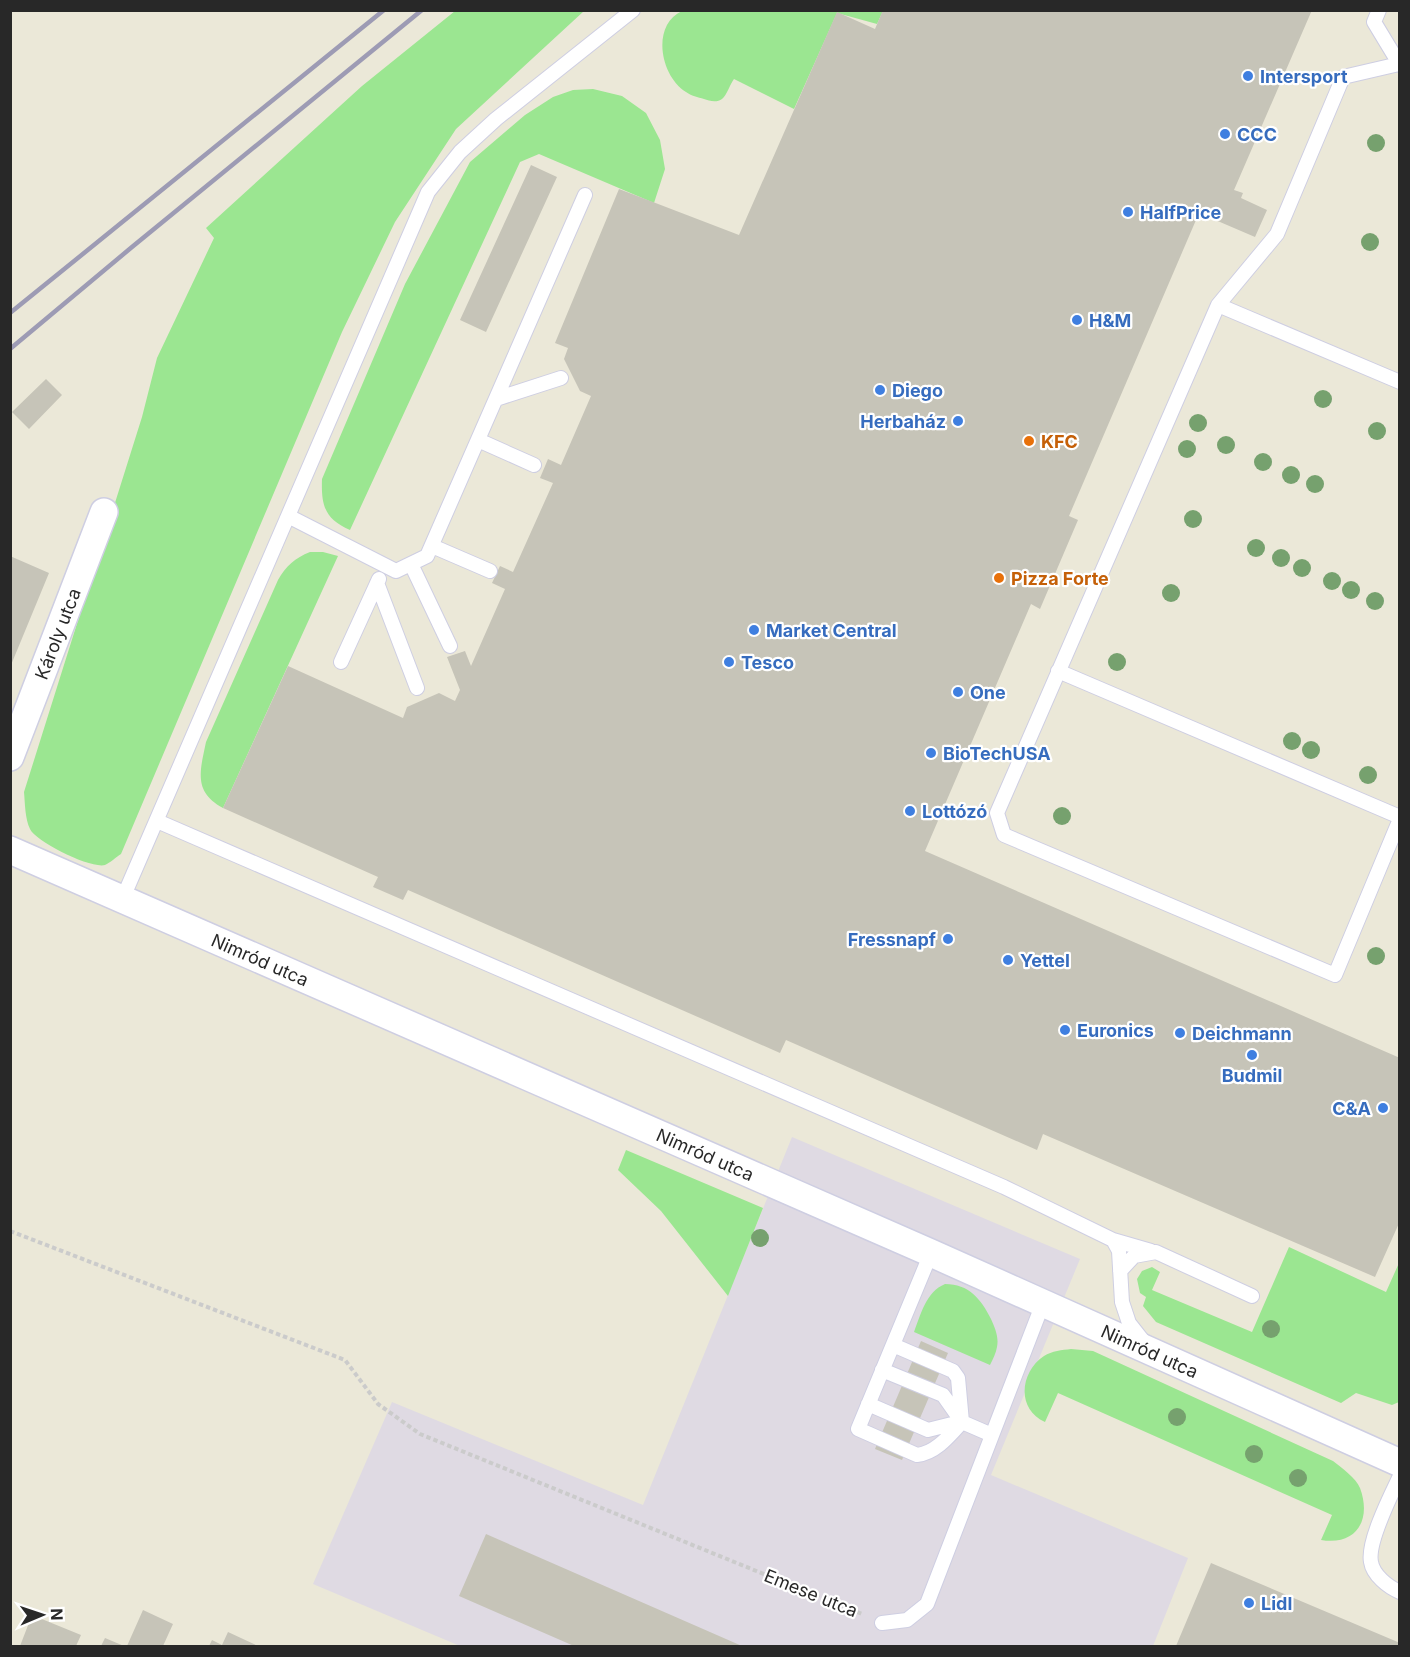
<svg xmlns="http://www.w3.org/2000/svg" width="1410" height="1657" font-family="Inter,sans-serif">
  <rect width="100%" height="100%" fill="#ebe8d8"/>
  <path fill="#dfdae3" d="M 792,1137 L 1080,1259 L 991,1475 L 1188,1558 L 1153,1646 L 460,1646 L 313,1584 L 392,1402 L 643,1505 Z"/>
  <path fill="#9be691" d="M 455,11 L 584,11 L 456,129 L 395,222 L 342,332 L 121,854 C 116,857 110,863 105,865 C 91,869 36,842 30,829 C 25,819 25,803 24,792 L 142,417 L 157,358 L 214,238 L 206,228 L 362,86 Z
    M 682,11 L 883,11 L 877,24 L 837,13 L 794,109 L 734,79 C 730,84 727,95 722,99 C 717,103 709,101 704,99 C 698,97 691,96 686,92 C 660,76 651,25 682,11 Z
    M 593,89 L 622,96 L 646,113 L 660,140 L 665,169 L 654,203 L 539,154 L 520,162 L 350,530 C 325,519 321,506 322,479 L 405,284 L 470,162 L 525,115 L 553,97 L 573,90 Z
    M 310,552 L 323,552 L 338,556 L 223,808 C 193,792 200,771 206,742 L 278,580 C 286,566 295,558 310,552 Z
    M 626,1150 L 763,1208 L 728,1296 L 661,1211 L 618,1170 Z
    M 1289,1247 L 1386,1292 L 1399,1263 L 1399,1402 L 1392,1405 L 1356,1393 L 1341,1403 L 1156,1322 L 1143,1306 L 1146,1297 L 1140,1293 L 1137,1279 L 1142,1271 L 1152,1267 L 1160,1272 L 1152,1290 L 1252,1332 Z
    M 945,1284 C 969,1284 981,1299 991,1319 C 995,1328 999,1337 997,1347 C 996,1353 993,1359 990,1365 L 914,1332 C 921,1314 926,1292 945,1284 Z
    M 1071,1349 L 1093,1351 L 1333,1461 C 1342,1468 1356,1478 1360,1488 C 1372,1520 1356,1546 1321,1540 L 1332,1515 L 1058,1393 L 1045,1422 C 1016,1409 1020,1372 1044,1356 C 1052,1351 1062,1350 1071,1349 Z"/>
  <path fill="#c6c4b8" d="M 883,10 L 1312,10 L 1234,190 L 1243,193 L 1241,198 L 1267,210 L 1255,237 L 1199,213 L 1069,516 L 1078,520 L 1040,609 L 1031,604 L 925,851 L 1400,1058 L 1400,1221 L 1375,1277 L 1043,1134 L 1037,1150 L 786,1040 L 780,1053 L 408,890 L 403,900 L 373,887 L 378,877 L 223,808 L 288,666 L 403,718 L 407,707 L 439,693 L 455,701 L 460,690 L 447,657 L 465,651 L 471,666 L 505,589 L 492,583 L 500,566 L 513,572 L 553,483 L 540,478 L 548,459 L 561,465 L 591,396 L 580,391 L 564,359 L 568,348 L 555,343 L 619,189 L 739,235 L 837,12 L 875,29 Z
    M 531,165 L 557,177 L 486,332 L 460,320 Z
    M 46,379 L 62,395 L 29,429 L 12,412 Z
    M 10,556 L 49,573 L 11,665 L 10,665 Z
    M 921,1341 L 948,1353 L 902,1460 L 875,1449 Z
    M 486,1534 L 742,1646 L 574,1646 L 459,1596 Z
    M 1211,1563 L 1400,1643 L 1400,1646 L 1176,1646 Z
    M 143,1610 L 173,1624 L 163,1646 L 127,1646 Z
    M 32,1615 L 81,1635 L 76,1646 L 20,1646 Z
    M 228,1632 L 258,1646 L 209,1646 L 212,1640 L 222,1645 Z
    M 105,1638 L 124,1646 L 101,1646 Z"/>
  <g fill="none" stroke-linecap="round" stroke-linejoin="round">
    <defs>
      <path id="service" d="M 1379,10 L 1374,22 L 1400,65
        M 1399,64 L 1343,77 L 1277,234 L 1218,305 L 997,813 L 1004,835 L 1335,975 L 1400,819
        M 1218,305 L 1400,382
        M 496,399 L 561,378
        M 478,440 L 534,465
        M 288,516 L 396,571 L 427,556 L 585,195
        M 432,546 L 490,571
        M 411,564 L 450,646
        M 377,583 L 417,688
        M 341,662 L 379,579
        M 1058,671 L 1400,817
        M 157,821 L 1004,1187 L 1113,1240 L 1119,1251 L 1122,1302 L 1129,1323 L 1144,1342
        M 122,900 L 428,192 L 460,152 L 496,119 L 633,10
        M 1113,1240 L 1151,1251
        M 1120,1271 L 1134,1256 L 1156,1252 L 1252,1296
        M 893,1345 L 953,1371 L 958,1378 L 962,1422 C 950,1435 936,1453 917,1455 L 858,1429 L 931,1253
        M 882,1370 L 943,1395 L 962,1422 L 992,1435
        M 868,1404 L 928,1430 L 960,1422
        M 1400,1476 C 1391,1495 1367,1542 1371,1562 C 1373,1575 1388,1587 1400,1592
        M 882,1623 L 907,1620 L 927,1604 L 1043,1303"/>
      <g id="minor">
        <path id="s1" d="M 10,757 L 104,512"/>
        <path id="s2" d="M 10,850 L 931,1253 L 1400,1463"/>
      </g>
    </defs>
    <use href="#service" stroke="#cecee2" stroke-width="16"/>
    <use href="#minor" stroke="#cecee2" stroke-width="30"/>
    <path stroke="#cbcbcb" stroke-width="4" stroke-dasharray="4.5 3" stroke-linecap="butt" d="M 10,1231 L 345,1360 L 378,1404 L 420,1434 L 862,1614"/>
    <use href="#service" stroke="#fff" stroke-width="14"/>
    <use href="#minor" stroke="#fff" stroke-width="27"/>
    <path stroke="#9d9bb4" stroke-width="4.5" d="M 10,313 L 384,10
      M 10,349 L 132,247 L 422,10"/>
  </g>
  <g fill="#76a16e">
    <circle cx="1376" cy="143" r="9"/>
    <circle cx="1370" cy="242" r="9"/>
    <circle cx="1323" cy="399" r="9"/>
    <circle cx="1198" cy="423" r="9"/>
    <circle cx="1377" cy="431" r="9"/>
    <circle cx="1226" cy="445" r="9"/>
    <circle cx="1187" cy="449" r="9"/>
    <circle cx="1263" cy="462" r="9"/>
    <circle cx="1291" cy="475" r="9"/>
    <circle cx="1315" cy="484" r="9"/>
    <circle cx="1193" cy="519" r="9"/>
    <circle cx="1256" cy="548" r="9"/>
    <circle cx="1281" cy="558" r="9"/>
    <circle cx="1302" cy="568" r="9"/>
    <circle cx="1332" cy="581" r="9"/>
    <circle cx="1351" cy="590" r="9"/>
    <circle cx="1171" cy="593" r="9"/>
    <circle cx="1375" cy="601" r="9"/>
    <circle cx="1117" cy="662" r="9"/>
    <circle cx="1292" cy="741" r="9"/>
    <circle cx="1311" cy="750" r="9"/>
    <circle cx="1368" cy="775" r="9"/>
    <circle cx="1062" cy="816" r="9"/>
    <circle cx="1376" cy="956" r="9"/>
    <circle cx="760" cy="1238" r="9"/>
    <circle cx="1271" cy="1329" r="9"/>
    <circle cx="1177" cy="1417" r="9"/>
    <circle cx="1254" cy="1454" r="9"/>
    <circle cx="1298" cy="1478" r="9"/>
  </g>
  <g fill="#3f7fe0" stroke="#fff" stroke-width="2">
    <circle cx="1248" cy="76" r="6"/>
    <circle cx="1225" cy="134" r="6"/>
    <circle cx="1128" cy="212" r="6"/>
    <circle cx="1077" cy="320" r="6"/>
    <circle cx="880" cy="390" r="6"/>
    <circle cx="958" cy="421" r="6"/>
    <circle cx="754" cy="630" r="6"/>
    <circle cx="729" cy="662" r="6"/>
    <circle cx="958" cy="692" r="6"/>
    <circle cx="931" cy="753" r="6"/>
    <circle cx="910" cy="811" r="6"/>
    <circle cx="948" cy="939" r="6"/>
    <circle cx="1008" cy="960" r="6"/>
    <circle cx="1065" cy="1030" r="6"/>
    <circle cx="1180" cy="1033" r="6"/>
    <circle cx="1252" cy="1055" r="6"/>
    <circle cx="1383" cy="1108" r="6"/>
    <circle cx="1249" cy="1603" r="6"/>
  </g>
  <g fill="#e8710a" stroke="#fff" stroke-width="2">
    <circle cx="1029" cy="441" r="6"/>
    <circle cx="999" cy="578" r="6"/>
  </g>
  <g text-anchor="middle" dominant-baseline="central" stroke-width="4.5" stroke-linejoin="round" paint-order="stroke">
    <g font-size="18" font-weight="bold" fill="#366cbe" stroke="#fff" text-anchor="start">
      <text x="1260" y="76">Intersport</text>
      <text x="1237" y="134">CCC</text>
      <text x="1140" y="212">HalfPrice</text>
      <text x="1089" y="320">H&amp;M</text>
      <text x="892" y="390">Diego</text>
      <text x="946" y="421" text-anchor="end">Herbaház</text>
      <text x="766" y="630">Market Central</text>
      <text x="741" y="662">Tesco</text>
      <text x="970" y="692">One</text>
      <text x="943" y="753">BioTechUSA</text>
      <text x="922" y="811">Lottózó</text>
      <text x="936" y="939" text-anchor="end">Fressnapf</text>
      <text x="1020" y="960">Yettel</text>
      <text x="1077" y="1030">Euronics</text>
      <text x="1192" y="1033">Deichmann</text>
      <text x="1252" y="1075" text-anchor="middle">Budmil</text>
      <text x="1371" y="1108" text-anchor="end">C&amp;A</text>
      <text x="1261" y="1603">Lidl</text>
    </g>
    <g font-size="18" font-weight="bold" fill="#c56008" stroke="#fff" text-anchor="start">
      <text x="1041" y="441">KFC</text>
      <text x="1011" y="578">Pizza Forte</text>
    </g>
    <g font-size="18" fill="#282828" stroke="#fff">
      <text stroke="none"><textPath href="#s1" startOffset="132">Károly utca</textPath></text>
      <text stroke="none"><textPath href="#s2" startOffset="273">Nimród utca</textPath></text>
      <text stroke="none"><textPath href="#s2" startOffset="759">Nimród utca</textPath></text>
      <text stroke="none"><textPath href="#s2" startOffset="1245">Nimród utca</textPath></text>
      <text transform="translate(811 1593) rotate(22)">Emese utca</text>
    </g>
  </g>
  <rect width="1410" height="1657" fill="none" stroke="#282828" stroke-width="24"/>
  <g transform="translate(42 1615) rotate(88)" stroke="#ffffff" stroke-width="4.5" paint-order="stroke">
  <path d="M0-4.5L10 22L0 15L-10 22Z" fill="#282828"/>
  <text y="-9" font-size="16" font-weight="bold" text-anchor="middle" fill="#282828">N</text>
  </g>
</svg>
